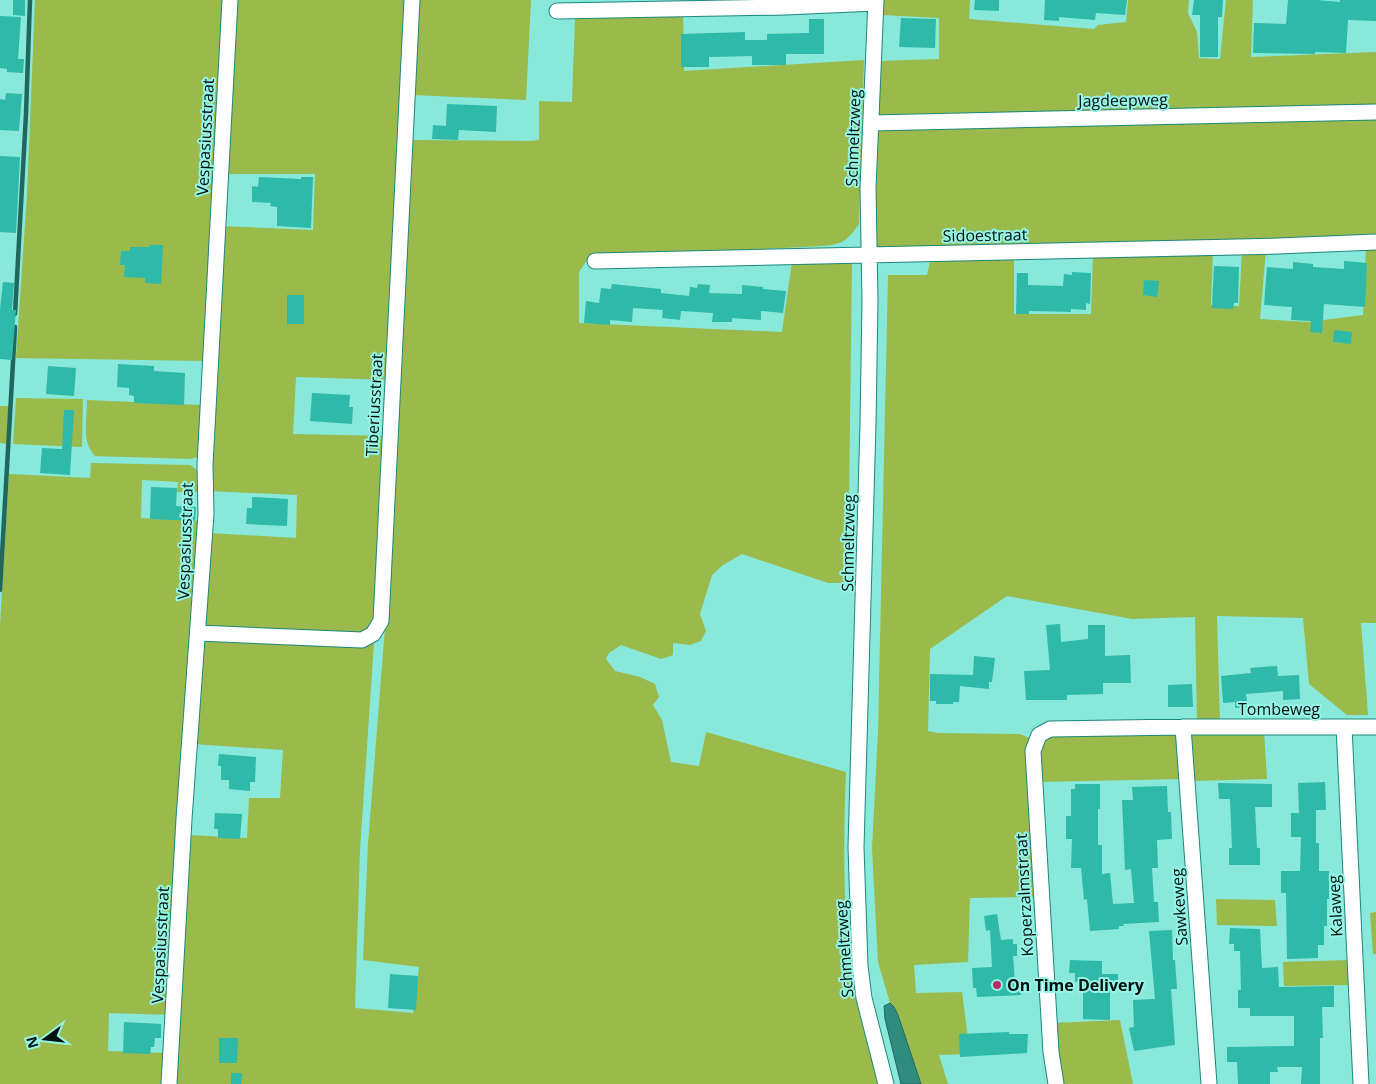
<svg xmlns="http://www.w3.org/2000/svg" width="1376" height="1084" font-family="'Open Sans',sans-serif">
  <rect width="100%" height="100%" fill="#88e8d9"/>
  <path fill="#9aba4c" d="M 35,0 L 224,0 L 206,361 L 16,358 L 27,194 Z
    M 234,0 L 407,0 L 388,380 L 296,377 L 293,434 L 386,436 L 377,617 L 368,634 L 208,627 L 205,625 L 208,533 L 296,538 L 297,495 L 209,491 L 222,226 L 313,230 L 315,174 L 225,174 Z
    M 417,0 L 531,0 L 526,100 L 412,95 Z
    M 882,0 L 970,0 L 969,19 L 1094,29 L 1098,25 L 1126,22 L 1128,0 L 1189,0 L 1188,13 L 1197,32 L 1199,58 L 1220,59 L 1226,0 L 1253,0 L 1251,57 L 1376,52 L 1376,238 L 884,249 L 877,246 L 875,239 L 880,61 L 939,59 L 939,18 L 882,15 Z
    M 683,10 L 684,71 L 864,60 L 859,224 C 848,240 843,244 824,246 L 619,256 L 591,254 L 579,272 L 579,323 L 782,332 L 792,262 L 852,263 L 848,583 L 828,583 L 742,554 L 723,565 L 712,575 L 700,614 L 706,631 L 701,641 L 690,645 L 673,643 L 673,655 L 661,659 L 621,645 L 609,653 L 606,659 L 615,671 L 640,677 L 655,684 L 659,697 L 653,705 L 662,720 L 671,762 L 699,766 L 706,732 L 846,772 C 843,849 842,927 857,1003 C 862,1030 872,1057 880,1084 L 174,1084 L 188,835 L 247,838 L 249,798 L 280,798 L 283,750 L 193,744 L 203,639 L 370,639 L 374,643 L 360,850 L 355,1008 L 413,1013 L 419,967 L 363,960 L 368,844 L 387,602 L 411,140 L 528,141 L 539,140 L 539,101 L 572,102 L 575,17 Z
    M 1366,247 L 1376,248 L 1376,623 L 1361,623 L 1368,715 L 1347,715 L 1309,684 L 1303,618 L 1217,616 L 1220,723 L 1197,722 L 1195,617 L 1132,619 L 1007,596 L 930,649 L 928,731 L 938,733 L 1020,734 L 1032,739 L 1036,897 L 970,898 L 968,962 L 914,965 L 916,993 L 962,992 L 970,1054 L 939,1055 L 948,1084 L 921,1084 L 898,1015 L 894,1007 L 890,1003 L 878,962 L 872,849 L 878,732 L 888,275 L 927,275 L 930,261 L 1014,257 L 1014,314 L 1091,314 L 1093,255 L 1213,252 L 1211,305 L 1239,306 L 1242,251 L 1266,250 L 1260,319 L 1308,322 L 1363,315 Z
    M 16,398 L 83,399 L 82,447 L 13,444 Z
    M 87,400 L 202,405 L 201,451 L 198,457 L 190,459 L 95,456 C 81,442 87,419 87,400 Z
    M 0,406 L 10,406 L 7,444 L 0,443 Z
    M 91,463 L 190,465 C 200,470 204,482 198,492 L 177,492 L 178,482 L 142,480 L 141,518 L 200,521 L 172,1015 L 109,1013 L 108,1051 L 167,1053 L 166,1084 L 0,1084 L 0,625 L 9,474 L 90,478 Z
    M 1264,731 L 1267,779 L 1192,781 L 1189,737 L 1193,734 Z
    M 1056,732 L 1169,732 L 1176,737 L 1179,747 L 1182,779 L 1038,782 C 1037,759 1033,745 1056,732 Z
    M 1216,899 L 1275,900 L 1277,926 L 1217,925 Z
    M 1376,912 L 1376,954 L 1373,954 L 1370,913 Z
    M 1350,960 L 1351,985 L 1284,986 L 1283,962 Z
    M 1120,1020 L 1133,1084 L 1059,1084 L 1053,1023 Z"/>
  <path fill="#318c80" stroke="#22675e" d="M 890,1003 L 894,1007 L 898,1015 L 921,1084 L 901,1084 L 885,1019 L 884,1006 Z"/>
  <g fill="none" stroke-linecap="round" stroke-linejoin="round">
    <path stroke="#22675e" stroke-width="4.5" d="M 15,314 L 26,114 L 30,0
      M 0,590 L 15,327"/>
  </g>
  <path fill="#2fb9a9" d="M 13,0 L 25,0 L 25,16 L 13,15 Z
    M 975,0 L 999,0 L 999,11 L 974,10 Z
    M 1045,0 L 1127,0 L 1125,15 L 1096,13 L 1095,20 L 1059,17 L 1059,21 L 1044,20 Z
    M 1194,0 L 1223,0 L 1222,17 L 1218,17 L 1218,57 L 1200,57 L 1200,15 L 1192,15 Z
    M 1288,0 L 1317,0 L 1340,2 L 1340,0 L 1376,0 L 1376,21 L 1348,20 L 1346,53 L 1315,52 L 1315,54 L 1253,53 L 1254,23 L 1286,24 Z
    M 0,16 L 21,17 L 18,59 L 24,59 L 23,73 L 7,72 L 7,69 L 0,68 Z
    M 901,18 L 936,19 L 935,48 L 899,47 Z
    M 809,19 L 824,19 L 824,54 L 786,54 L 786,65 L 752,65 L 752,56 L 709,57 L 709,67 L 681,67 L 681,34 L 745,32 L 745,40 L 767,40 L 767,34 L 809,33 Z
    M 6,93 L 22,94 L 19,131 L 0,130 L 0,99 L 5,100 Z
    M 447,104 L 497,106 L 496,132 L 459,130 L 458,140 L 432,139 L 433,125 L 446,126 Z
    M 0,156 L 20,157 L 16,233 L 0,232 Z
    M 259,177 L 301,179 L 301,177 L 313,177 L 311,228 L 277,226 L 277,207 L 270,206 L 271,203 L 252,202 L 252,186 L 258,187 Z
    M 150,245 L 163,245 L 161,284 L 145,283 L 145,278 L 124,277 L 125,265 L 120,265 L 121,251 L 130,251 L 130,247 L 150,247 Z
    M 1344,261 L 1367,263 L 1365,307 L 1324,304 L 1322,333 L 1310,332 L 1311,321 L 1291,320 L 1292,307 L 1264,305 L 1267,267 L 1293,269 L 1293,262 L 1313,264 L 1313,267 L 1344,269 Z
    M 1214,266 L 1239,267 L 1238,303 L 1234,303 L 1233,309 L 1212,308 Z
    M 1072,272 L 1091,273 L 1090,304 L 1086,303 L 1086,310 L 1071,309 L 1071,312 L 1029,311 L 1029,314 L 1016,314 L 1017,273 L 1028,273 L 1028,285 L 1063,286 L 1064,274 L 1072,275 Z
    M 1144,280 L 1159,281 L 1157,297 L 1143,295 Z
    M 3,282 L 14,283 L 12,310 L 16,310 L 12,360 L 0,359 L 0,309 Z
    M 612,284 L 661,289 L 661,293 L 689,296 L 690,287 L 697,288 L 698,284 L 710,285 L 709,293 L 742,294 L 742,285 L 763,287 L 763,289 L 786,291 L 783,313 L 761,311 L 761,320 L 732,318 L 732,322 L 712,322 L 713,313 L 681,311 L 680,320 L 662,318 L 663,310 L 633,308 L 632,322 L 610,320 L 610,325 L 584,323 L 586,301 L 599,303 L 601,288 L 611,289 Z
    M 287,295 L 304,295 L 304,324 L 287,324 Z
    M 1334,330 L 1352,332 L 1351,344 L 1333,342 Z
    M 118,364 L 154,366 L 154,371 L 185,373 L 184,405 L 134,403 L 134,396 L 129,395 L 129,388 L 117,387 Z
    M 48,366 L 76,368 L 74,396 L 46,394 Z
    M 312,393 L 350,395 L 349,407 L 353,407 L 352,424 L 310,421 Z
    M 64,410 L 74,410 L 70,475 L 40,473 L 42,448 L 62,449 Z
    M 151,487 L 177,488 L 176,506 L 196,507 L 195,521 L 150,519 Z
    M 252,497 L 288,499 L 287,526 L 246,524 L 247,508 L 252,508 Z
    M 1060,624 L 1061,642 L 1088,639 L 1088,625 L 1105,625 L 1105,656 L 1130,655 L 1131,683 L 1103,683 L 1103,694 L 1067,695 L 1067,700 L 1026,700 L 1024,671 L 1050,670 L 1046,625 Z
    M 974,656 L 995,658 L 992,682 L 989,682 L 989,689 L 960,686 L 959,702 L 953,702 L 953,704 L 936,704 L 936,701 L 930,701 L 930,674 L 973,675 Z
    M 1277,666 L 1278,676 L 1299,675 L 1300,699 L 1283,700 L 1283,691 L 1246,694 L 1248,707 L 1235,708 L 1235,702 L 1223,703 L 1221,676 L 1251,673 L 1250,668 Z
    M 1192,684 L 1193,707 L 1168,707 L 1168,685 Z
    M 219,754 L 256,757 L 255,782 L 250,782 L 250,791 L 229,789 L 229,780 L 221,780 L 221,766 L 218,766 Z
    M 1325,782 L 1326,810 L 1316,810 L 1316,843 L 1319,843 L 1319,871 L 1329,871 L 1329,899 L 1327,899 L 1327,926 L 1324,926 L 1324,945 L 1318,945 L 1318,958 L 1287,959 L 1286,893 L 1281,893 L 1281,871 L 1300,871 L 1301,837 L 1291,837 L 1291,813 L 1299,813 L 1298,783 Z
    M 1218,783 L 1272,784 L 1272,807 L 1255,807 L 1257,848 L 1260,848 L 1260,865 L 1229,865 L 1229,848 L 1232,848 L 1230,799 L 1219,799 Z
    M 1075,784 L 1100,784 L 1100,809 L 1098,809 L 1098,845 L 1102,845 L 1102,874 L 1110,873 L 1113,904 L 1134,903 L 1131,869 L 1125,870 L 1122,800 L 1133,800 L 1132,787 L 1167,786 L 1168,812 L 1171,812 L 1172,839 L 1157,840 L 1158,868 L 1152,868 L 1154,902 L 1158,902 L 1159,922 L 1123,924 L 1124,926 L 1119,926 L 1119,929 L 1090,931 L 1087,899 L 1084,900 L 1081,868 L 1071,868 L 1072,839 L 1066,839 L 1066,816 L 1071,816 L 1071,789 L 1075,789 Z
    M 215,813 L 242,814 L 240,839 L 218,838 L 218,829 L 214,829 Z
    M 997,914 L 1001,940 L 1013,939 L 1013,944 L 1017,944 L 1017,956 L 1013,956 L 1015,981 L 1020,981 L 1021,995 L 977,997 L 976,988 L 973,988 L 972,968 L 992,967 L 990,930 L 986,931 L 984,916 Z
    M 1230,928 L 1260,929 L 1262,968 L 1278,967 L 1279,987 L 1334,986 L 1334,1007 L 1322,1007 L 1323,1038 L 1320,1038 L 1320,1084 L 1301,1084 L 1302,1067 L 1277,1067 L 1278,1072 L 1270,1072 L 1270,1084 L 1238,1084 L 1237,1062 L 1227,1062 L 1227,1047 L 1294,1046 L 1294,1016 L 1250,1016 L 1250,1008 L 1238,1008 L 1238,990 L 1241,990 L 1240,951 L 1234,951 L 1234,944 L 1229,944 Z
    M 1172,930 L 1173,960 L 1175,960 L 1177,989 L 1171,989 L 1175,1045 L 1134,1051 L 1129,1028 L 1134,1027 L 1133,1000 L 1155,999 L 1149,931 Z
    M 1070,960 L 1102,961 L 1102,974 L 1118,974 L 1118,989 L 1110,988 L 1110,1020 L 1083,1019 L 1083,988 L 1080,988 L 1079,982 L 1075,982 L 1075,973 L 1069,973 Z
    M 390,974 L 418,976 L 416,1010 L 388,1008 Z
    M 124,1022 L 161,1024 L 161,1038 L 155,1038 L 154,1047 L 151,1047 L 150,1054 L 123,1053 Z
    M 1009,1032 L 1009,1034 L 1028,1034 L 1027,1053 L 960,1057 L 959,1034 Z
    M 219,1038 L 238,1038 L 237,1063 L 219,1063 Z
    M 231,1073 L 242,1073 L 241,1084 L 231,1084 Z"/>
  <g fill="none" stroke-linecap="round" stroke-linejoin="round">
    <defs>
      <path id="minor" d="M 876,0 L 868,188 L 870,301 L 868,424 L 856,847 L 860,966 L 864,998 L 886,1084
        M 557,11 L 785,7 L 876,3
        M 871,123 L 1376,112
        M 595,261 L 1278,246 L 1376,242
        M 198,633 L 362,640 L 373,634 L 381,621 L 412,0
        M 1183,727 L 1209,1084
        M 1344,727 L 1361,1084
        M 169,1084 L 184,819 L 206,514 L 205,465 L 230,0
        M 1056,1084 L 1051,1052 L 1033,751 L 1039,735 L 1050,729 L 1183,727 L 1376,727"/>
    </defs>
    <use href="#minor" stroke="#1c887c" stroke-width="17"/>
    <use href="#minor" stroke="#fff" stroke-width="15"/>
  </g>
  <circle fill="#b92c61" stroke="#95f5e6" stroke-width="2" cx="997" cy="985" r="5"/>
  <g text-anchor="middle" dominant-baseline="central" stroke-width="4" stroke-linejoin="round" paint-order="stroke">
    <g font-size="16" fill="#00110f" stroke="#95f5e6">
      <text transform="translate(1123 100) rotate(-1)">Jagdeepweg</text>
      <text transform="translate(205 137) rotate(-87)">Vespasiusstraat</text>
      <text transform="translate(853 138) rotate(-88)">Schmeltzweg</text>
      <text transform="translate(985 235) rotate(-1)">Sidoestraat</text>
      <text transform="translate(374 405) rotate(-87)">Tiberiusstraat</text>
      <text transform="translate(185 541) rotate(-88)">Vespasiusstraat</text>
      <text transform="translate(848 543) rotate(-89)">Schmeltzweg</text>
      <text x="1279" y="709">Tombeweg</text>
      <text transform="translate(1024 895) rotate(-93)">Koperzalmstraat</text>
      <text transform="translate(1335 906) rotate(-93)">Kalaweg</text>
      <text transform="translate(1179 907) rotate(-94)">Sawkeweg</text>
      <text transform="translate(160 945) rotate(-87)">Vespasiusstraat</text>
      <text transform="translate(844 949) rotate(-94)">Schmeltzweg</text>
    </g>
    <g font-size="16" font-weight="bold" fill="#00110f" stroke="#95f5e6" text-anchor="start">
      <text x="1007" y="985">On Time Delivery</text>
    </g>
  </g>
  <g transform="translate(45 1039) rotate(255)" stroke="#95f5e6" stroke-width="4" paint-order="stroke">
  <path d="M0-4L9 19L0 12L-9 19Z" fill="#00110f"/>
  <text y="-8" font-size="14" font-weight="bold" text-anchor="middle" fill="#00110f">N</text>
  </g>
</svg>
